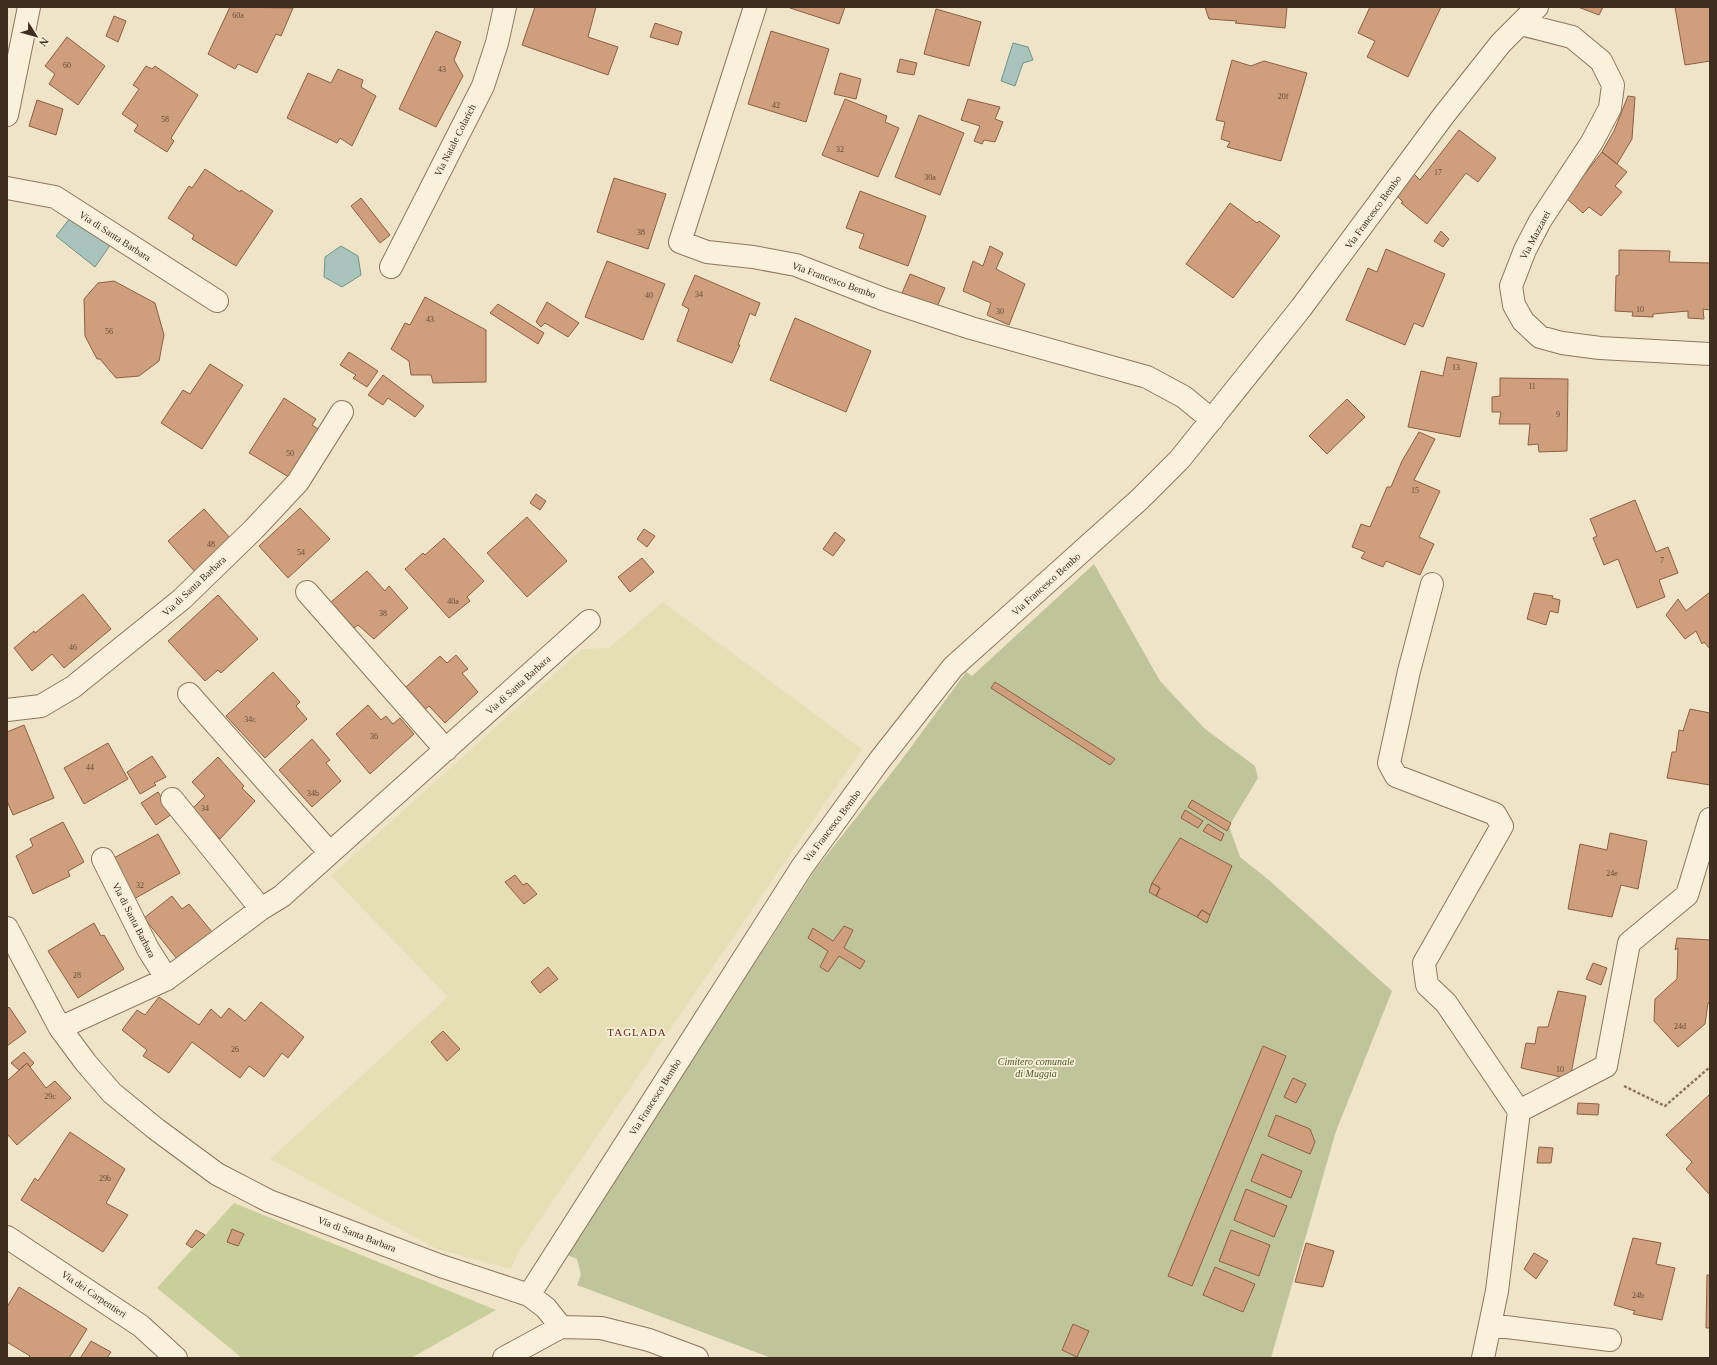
<svg xmlns="http://www.w3.org/2000/svg" width="1717" height="1365" font-family="Georgia,serif">
  <rect width="100%" height="100%" fill="#f0e4c8"/>
  <path fill="#e6deb5" d="M 663,602 L 862,749 L 520,1249 L 511,1269 L 437,1249 L 270,1159 L 448,997 L 331,876 L 582,649 L 609,648 Z"/>
  <path fill="#c9cf9b" d="M 234,1203 L 496,1310 L 411,1358 L 242,1358 L 157,1288 Z"/>
  <path fill="#bfc49a" d="M 1094,564 L 1160,681 L 1205,729 L 1255,766 L 1258,778 L 1229,826 L 1240,857 L 1270,881 L 1392,991 L 1336,1131 L 1271,1358 L 771,1358 L 577,1285 L 581,1274 L 577,1259 L 567,1255 L 815,870 L 900,762 L 966,672 L 972,676 Z"/>
  <path fill="#a9c4bc" stroke="#6f938a" d="M 1013,43 L 1028,47 L 1033,60 L 1023,63 L 1015,86 L 1001,81 Z
    M 71,217 L 111,244 L 95,267 L 56,236 Z
    M 341,246 L 358,256 L 361,275 L 342,287 L 324,277 L 325,257 Z"/>
  <path fill="#cf9f7d" stroke="#8d5f41" d="M 230,7 L 293,8 L 281,36 L 276,34 L 257,73 L 238,64 L 235,69 L 208,54 Z
    M 535,7 L 596,7 L 588,37 L 618,47 L 608,75 L 522,45 Z
    M 787,7 L 845,7 L 839,24 Z
    M 1205,7 L 1287,7 L 1285,28 L 1235,23 L 1237,21 L 1209,19 Z
    M 1370,7 L 1441,7 L 1408,77 L 1367,57 L 1375,41 L 1358,33 Z
    M 1578,7 L 1603,7 L 1599,15 Z
    M 1675,7 L 1710,7 L 1710,61 L 1685,65 Z
    M 936,9 L 981,22 L 969,66 L 924,54 Z
    M 114,16 L 126,21 L 118,42 L 106,36 Z
    M 655,23 L 682,32 L 678,45 L 650,37 Z
    M 436,31 L 461,42 L 454,60 L 463,76 L 436,127 L 399,109 Z
    M 771,31 L 829,49 L 806,122 L 748,104 Z
    M 67,37 L 105,66 L 78,105 L 49,84 L 55,74 L 45,66 Z
    M 900,59 L 917,63 L 914,75 L 897,72 Z
    M 1232,60 L 1251,66 L 1264,61 L 1307,73 L 1281,161 L 1227,147 L 1230,142 L 1221,139 L 1225,122 L 1216,120 Z
    M 146,66 L 152,69 L 155,66 L 198,95 L 171,138 L 174,141 L 167,152 L 134,131 L 138,125 L 122,114 L 139,89 L 133,85 Z
    M 338,69 L 363,80 L 361,87 L 376,96 L 352,146 L 340,138 L 337,143 L 287,118 L 308,73 L 331,83 Z
    M 840,73 L 861,79 L 856,99 L 834,94 Z
    M 1628,96 L 1635,97 L 1632,139 L 1617,164 L 1602,152 L 1614,131 Z
    M 845,99 L 887,116 L 885,122 L 899,128 L 878,177 L 822,155 Z
    M 968,99 L 1000,107 L 995,119 L 1003,122 L 995,142 L 984,140 L 982,144 L 974,141 L 980,126 L 961,120 Z
    M 37,100 L 63,109 L 56,135 L 29,126 Z
    M 919,115 L 964,133 L 940,195 L 895,177 Z
    M 1459,130 L 1496,158 L 1478,182 L 1466,173 L 1427,224 L 1401,203 L 1403,202 L 1397,196 L 1414,174 L 1420,180 Z
    M 1602,152 L 1627,172 L 1615,186 L 1622,192 L 1601,216 L 1589,207 L 1583,213 L 1566,198 Z
    M 205,169 L 240,192 L 241,190 L 273,211 L 236,266 L 192,239 L 194,235 L 168,218 L 189,186 L 192,188 Z
    M 614,178 L 666,194 L 648,249 L 597,232 Z
    M 860,191 L 926,216 L 908,266 L 859,248 L 864,234 L 846,228 Z
    M 361,198 L 390,235 L 380,243 L 351,206 Z
    M 1230,203 L 1257,223 L 1259,221 L 1280,236 L 1233,298 L 1186,264 Z
    M 1441,231 L 1449,239 L 1443,247 L 1434,241 Z
    M 990,246 L 1003,253 L 996,269 L 1025,284 L 1009,325 L 987,315 L 991,303 L 963,291 L 973,261 L 983,266 Z
    M 1386,249 L 1445,274 L 1423,327 L 1414,323 L 1405,345 L 1346,320 L 1368,268 L 1377,272 Z
    M 1619,250 L 1670,251 L 1669,262 L 1710,263 L 1710,310 L 1703,309 L 1704,319 L 1688,318 L 1688,311 L 1653,314 L 1653,317 L 1632,316 L 1633,312 L 1615,311 L 1616,276 L 1619,275 Z
    M 607,261 L 665,284 L 643,340 L 585,317 Z
    M 910,274 L 945,288 L 937,307 L 902,293 Z
    M 695,275 L 760,303 L 755,316 L 750,313 L 738,345 L 740,345 L 732,363 L 677,341 L 689,309 L 682,305 Z
    M 114,281 L 155,303 L 164,335 L 159,361 L 139,376 L 116,378 L 100,359 L 97,359 L 85,336 L 84,299 L 98,283 Z
    M 425,297 L 486,330 L 486,382 L 433,383 L 431,375 L 411,375 L 409,361 L 391,349 L 405,323 L 410,325 Z
    M 547,302 L 579,323 L 568,337 L 545,323 L 541,327 L 536,322 Z
    M 498,304 L 544,333 L 538,344 L 490,313 Z
    M 795,318 L 871,351 L 846,412 L 770,380 Z
    M 349,352 L 378,371 L 367,387 L 353,378 L 356,375 L 340,365 Z
    M 1447,357 L 1477,363 L 1460,437 L 1408,427 L 1421,371 L 1443,376 Z
    M 210,364 L 243,385 L 202,449 L 161,423 L 183,390 L 190,394 Z
    M 383,375 L 424,406 L 415,417 L 388,398 L 383,405 L 368,395 Z
    M 1500,378 L 1568,379 L 1567,451 L 1539,452 L 1538,444 L 1528,445 L 1530,424 L 1499,424 L 1501,412 L 1492,412 L 1492,397 L 1500,396 Z
    M 284,398 L 316,419 L 312,425 L 321,431 L 292,479 L 249,453 Z
    M 1347,399 L 1365,417 L 1327,454 L 1309,436 Z
    M 1419,432 L 1435,439 L 1414,480 L 1440,491 L 1419,537 L 1434,544 L 1420,575 L 1386,561 L 1383,567 L 1361,558 L 1365,552 L 1352,547 L 1361,524 L 1370,527 L 1387,487 L 1391,487 L 1402,461 Z
    M 536,494 L 546,501 L 540,510 L 530,503 Z
    M 1635,500 L 1656,552 L 1668,547 L 1678,573 L 1659,580 L 1665,597 L 1637,608 L 1618,559 L 1604,565 L 1593,538 L 1597,536 L 1590,519 Z
    M 300,508 L 330,539 L 288,578 L 259,546 Z
    M 204,509 L 232,540 L 196,573 L 168,541 Z
    M 527,517 L 567,561 L 527,597 L 487,553 Z
    M 644,529 L 655,536 L 647,547 L 637,539 Z
    M 835,532 L 845,540 L 833,556 L 823,549 Z
    M 444,538 L 484,581 L 467,597 L 470,601 L 449,618 L 405,569 L 423,553 L 425,555 Z
    M 642,558 L 654,572 L 630,592 L 618,577 Z
    M 367,571 L 385,591 L 389,586 L 408,608 L 374,639 L 358,625 L 354,628 L 331,602 Z
    M 1710,592 L 1710,649 L 1704,642 L 1702,644 L 1696,631 L 1685,639 L 1666,615 L 1678,599 L 1686,611 Z
    M 1534,593 L 1553,596 L 1552,598 L 1560,600 L 1558,613 L 1550,611 L 1546,625 L 1527,619 Z
    M 83,594 L 111,629 L 64,668 L 52,654 L 32,671 L 14,648 L 34,631 L 35,633 Z
    M 218,595 L 258,639 L 221,673 L 218,670 L 205,681 L 168,641 Z
    M 456,655 L 468,669 L 462,673 L 478,692 L 445,723 L 429,706 L 425,709 L 406,687 L 440,656 L 447,663 Z
    M 273,672 L 300,702 L 296,706 L 307,719 L 265,758 L 226,716 Z
    M 995,682 L 1115,759 L 1110,765 L 991,688 Z
    M 368,705 L 381,720 L 386,716 L 393,724 L 400,718 L 414,734 L 370,774 L 336,734 Z
    M 1690,709 L 1710,713 L 1710,785 L 1667,778 L 1672,752 L 1676,752 L 1679,730 L 1683,731 Z
    M 24,725 L 54,798 L 13,815 L 7,801 L 7,732 Z
    M 312,739 L 330,760 L 326,763 L 341,781 L 312,807 L 279,770 Z
    M 108,743 L 128,779 L 84,804 L 64,768 Z
    M 152,756 L 166,777 L 154,783 L 156,785 L 140,794 L 127,772 Z
    M 218,757 L 244,786 L 242,788 L 255,801 L 220,839 L 192,809 L 205,796 L 192,782 Z
    M 158,792 L 172,814 L 156,825 L 141,803 Z
    M 1192,800 L 1231,823 L 1227,831 L 1188,807 Z
    M 1185,810 L 1203,821 L 1198,828 L 1181,818 Z
    M 63,822 L 84,862 L 68,871 L 70,876 L 33,894 L 16,856 L 33,846 L 30,839 Z
    M 1208,824 L 1224,834 L 1221,841 L 1203,831 Z
    M 1610,833 L 1647,841 L 1638,889 L 1621,885 L 1612,917 L 1568,909 L 1580,844 L 1607,850 Z
    M 158,834 L 180,873 L 134,899 L 112,859 Z
    M 1180,838 L 1232,866 L 1210,915 L 1202,910 L 1197,917 L 1156,896 L 1160,888 L 1152,883 Z
    M 515,875 L 523,885 L 527,883 L 537,894 L 524,904 L 505,882 Z
    M 1152,883 L 1160,888 L 1156,896 L 1149,892 Z
    M 172,896 L 182,909 L 189,904 L 212,932 L 178,960 L 144,918 Z
    M 1202,910 L 1210,915 L 1207,923 L 1197,917 Z
    M 94,923 L 101,936 L 104,935 L 124,969 L 78,998 L 48,951 Z
    M 844,926 L 853,930 L 844,948 L 865,961 L 860,969 L 839,956 L 828,972 L 820,967 L 828,951 L 808,938 L 813,928 L 833,941 Z
    M 1677,938 L 1710,940 L 1710,1003 L 1708,1003 L 1705,1024 L 1678,1047 L 1654,1021 L 1655,999 L 1677,979 L 1678,948 L 1675,950 Z
    M 1593,963 L 1607,968 L 1601,985 L 1586,979 Z
    M 548,967 L 558,979 L 540,993 L 531,982 Z
    M 1558,991 L 1586,996 L 1570,1079 L 1521,1068 L 1526,1043 L 1535,1044 L 1538,1027 L 1548,1027 Z
    M 159,997 L 199,1025 L 211,1009 L 221,1018 L 229,1008 L 245,1021 L 261,1002 L 304,1037 L 288,1058 L 282,1053 L 264,1077 L 249,1066 L 240,1078 L 192,1042 L 169,1073 L 143,1056 L 147,1050 L 122,1030 L 137,1010 L 145,1015 Z
    M 9,1007 L 26,1032 L 7,1046 L 7,1009 Z
    M 443,1031 L 460,1049 L 447,1061 L 431,1042 Z
    M 1263,1046 L 1286,1056 L 1192,1286 L 1168,1276 Z
    M 24,1052 L 34,1063 L 30,1067 L 27,1063 L 19,1070 L 11,1063 Z
    M 27,1063 L 46,1088 L 55,1081 L 71,1098 L 17,1145 L 7,1134 L 7,1081 Z
    M 1293,1078 L 1306,1084 L 1296,1103 L 1284,1097 Z
    M 1710,1094 L 1710,1195 L 1686,1169 L 1692,1162 L 1666,1135 Z
    M 1578,1103 L 1599,1104 L 1598,1115 L 1577,1114 Z
    M 1276,1115 L 1310,1129 L 1315,1142 L 1310,1154 L 1268,1136 Z
    M 70,1132 L 125,1169 L 106,1203 L 128,1215 L 103,1252 L 21,1200 L 35,1178 L 38,1181 Z
    M 1539,1147 L 1553,1148 L 1551,1163 L 1537,1163 Z
    M 1262,1154 L 1302,1171 L 1291,1198 L 1251,1181 Z
    M 1246,1189 L 1287,1206 L 1274,1237 L 1234,1220 Z
    M 232,1229 L 244,1234 L 238,1246 L 227,1242 Z
    M 196,1230 L 205,1235 L 192,1248 L 186,1244 Z
    M 1231,1230 L 1270,1245 L 1259,1276 L 1219,1261 Z
    M 1633,1238 L 1661,1243 L 1656,1264 L 1675,1268 L 1662,1320 L 1633,1314 L 1635,1311 L 1614,1305 Z
    M 1306,1243 L 1334,1251 L 1323,1287 L 1295,1282 Z
    M 1534,1253 L 1548,1261 L 1536,1279 L 1524,1269 Z
    M 1215,1267 L 1255,1284 L 1243,1312 L 1203,1295 Z
    M 1707,1275 L 1710,1275 L 1710,1328 L 1706,1328 Z
    M 19,1287 L 87,1329 L 69,1358 L 28,1358 L 30,1356 L 7,1342 L 7,1307 Z
    M 1073,1324 L 1089,1331 L 1077,1357 L 1062,1350 Z
    M 91,1341 L 111,1352 L 107,1358 L 84,1358 L 81,1357 Z"/>
  <g fill="none" stroke-linecap="round" stroke-linejoin="round">
    <defs>
      <path id="minor" d="M 755,7 L 680,242 L 707,252 L 753,257 L 796,265 L 883,299 L 971,328 L 1147,377 L 1184,397 L 1212,420
        M 1521,24 L 1572,37 L 1601,61 L 1613,85 L 1610,108 L 1592,142 L 1540,221 L 1525,250 L 1511,286 L 1514,305 L 1523,321 L 1540,337 L 1562,343 L 1600,348 L 1710,354
        M 7,115 L 29,7
        M 7,188 L 55,197 L 217,301
        M 391,267 L 483,86 L 497,43 L 505,7
        M 1432,584 L 1409,671 L 1389,763 L 1396,776 L 1495,814 L 1502,826 L 1424,963 L 1427,985 L 1446,1003 L 1519,1111
        M 307,592 L 446,750
        M 189,694 L 330,853
        M 7,710 L 41,706 L 73,687 L 182,599 L 254,529 L 298,482 L 342,412
        M 172,799 L 261,909
        M 103,859 L 148,949 L 167,979
        M 7,928 L 60,1028 L 86,1063 L 112,1093 L 156,1129 L 217,1174 L 269,1201 L 441,1266 L 529,1295 L 546,1308 L 561,1327 L 601,1328 L 649,1340 L 697,1358
        M 60,1028 L 167,979 L 261,909 L 282,896 L 589,621
        M 7,1237 L 141,1326 L 176,1358
        M 529,1295 L 802,867 L 879,761 L 953,667 L 1140,499 L 1180,459 L 1301,308 L 1444,115 L 1501,43 L 1537,7
        M 1490,1325 L 1610,1340
        M 504,1358 L 561,1327
        M 1483,1358 L 1497,1291 L 1519,1111 L 1606,1066 L 1629,943 L 1687,895 L 1710,819"/>
    </defs>
    <use href="#minor" stroke="#8d765c" stroke-width="24"/>
    <path stroke="#8d765c" stroke-width="2.5" stroke-dasharray="3 2" stroke-linecap="butt" d="M 1624,1086 L 1665,1106 L 1710,1067"/>
    <use href="#minor" stroke="#faf1dc" stroke-width="22"/>
  </g>
  <g text-anchor="middle" dominant-baseline="central" stroke-width="3.5" stroke-linejoin="round" paint-order="stroke">
    <g font-size="8" fill="#624a37">
      <text x="238" y="15">60a</text>
      <text x="67" y="65">60</text>
      <text x="442" y="69">43</text>
      <text x="1283" y="96">20f</text>
      <text x="776" y="105">42</text>
      <text x="165" y="119">58</text>
      <text x="840" y="149">32</text>
      <text x="1438" y="172">17</text>
      <text x="930" y="177">30a</text>
      <text x="641" y="232">38</text>
      <text x="699" y="294">34</text>
      <text x="649" y="295">40</text>
      <text x="1640" y="309">10</text>
      <text x="1000" y="311">30</text>
      <text x="430" y="319">43</text>
      <text x="109" y="331">56</text>
      <text x="1456" y="367">13</text>
      <text x="1532" y="386">11</text>
      <text x="1558" y="414">9</text>
      <text x="290" y="453">50</text>
      <text x="1415" y="490">15</text>
      <text x="211" y="544">48</text>
      <text x="301" y="552">54</text>
      <text x="1662" y="560">7</text>
      <text x="453" y="601">40a</text>
      <text x="383" y="613">38</text>
      <text x="73" y="647">46</text>
      <text x="250" y="719">34c</text>
      <text x="374" y="736">36</text>
      <text x="90" y="767">44</text>
      <text x="313" y="793">34b</text>
      <text x="205" y="808">34</text>
      <text x="1612" y="873">24e</text>
      <text x="140" y="885">32</text>
      <text x="77" y="975">28</text>
      <text x="1680" y="1026">24d</text>
      <text x="235" y="1049">26</text>
      <text x="1560" y="1069">10</text>
      <text x="50" y="1096">29c</text>
      <text x="105" y="1178">29b</text>
      <text x="1638" y="1295">24b</text>
    </g>
    <g font-size="10" fill="#3d2e20" stroke="#f7eed8">
      <text transform="translate(455 140) rotate(-63)">Via Natale Colarich</text>
      <text transform="translate(1373 212) rotate(-54)">Via Francesco Bembo</text>
      <text transform="translate(1535 235) rotate(-62)">Via Mazzarei</text>
      <text transform="translate(115 236) rotate(33)">Via di Santa Barbara</text>
      <text transform="translate(834 280) rotate(20)">Via Francesco Bembo</text>
      <text transform="translate(1046 584) rotate(-42)">Via Francesco Bembo</text>
      <text transform="translate(194 586) rotate(-43)">Via di Santa Barbara</text>
      <text transform="translate(518 685) rotate(-42)">Via di Santa Barbara</text>
      <text transform="translate(832 826) rotate(-53)">Via Francesco Bembo</text>
      <text transform="translate(134 920) rotate(63)">Via di Santa Barbara</text>
      <text transform="translate(655 1097) rotate(-58)">Via Francesco Bembo</text>
      <text transform="translate(357 1234) rotate(21)">Via di Santa Barbara</text>
      <text transform="translate(94 1294) rotate(34)">Via dei Carpentieri</text>
    </g>
    <g font-size="10" font-style="italic" fill="#4d5a26" stroke="#f7eed8">
      <text x="1036" y="1061">Cimitero comunale<tspan x="1036" dy="12">di Muggia</tspan></text>
    </g>
    <g font-size="11" letter-spacing="1" fill="#6b2e1e" stroke="#f7eed8">
      <text x="637" y="1032">TAGLADA</text>
    </g>
  </g>
  <rect width="1717" height="1365" fill="none" stroke="#3d2e20" stroke-width="16"/>
  <g transform="translate(36 36) rotate(127)" stroke="#f7eed8" stroke-width="3" paint-order="stroke">
  <path d="M0-3L7 15L0 10L-7 15Z" fill="#3d2e20"/>
  <text y="-6" font-size="11" font-weight="bold" text-anchor="middle" fill="#3d2e20">N</text>
  </g>
</svg>
